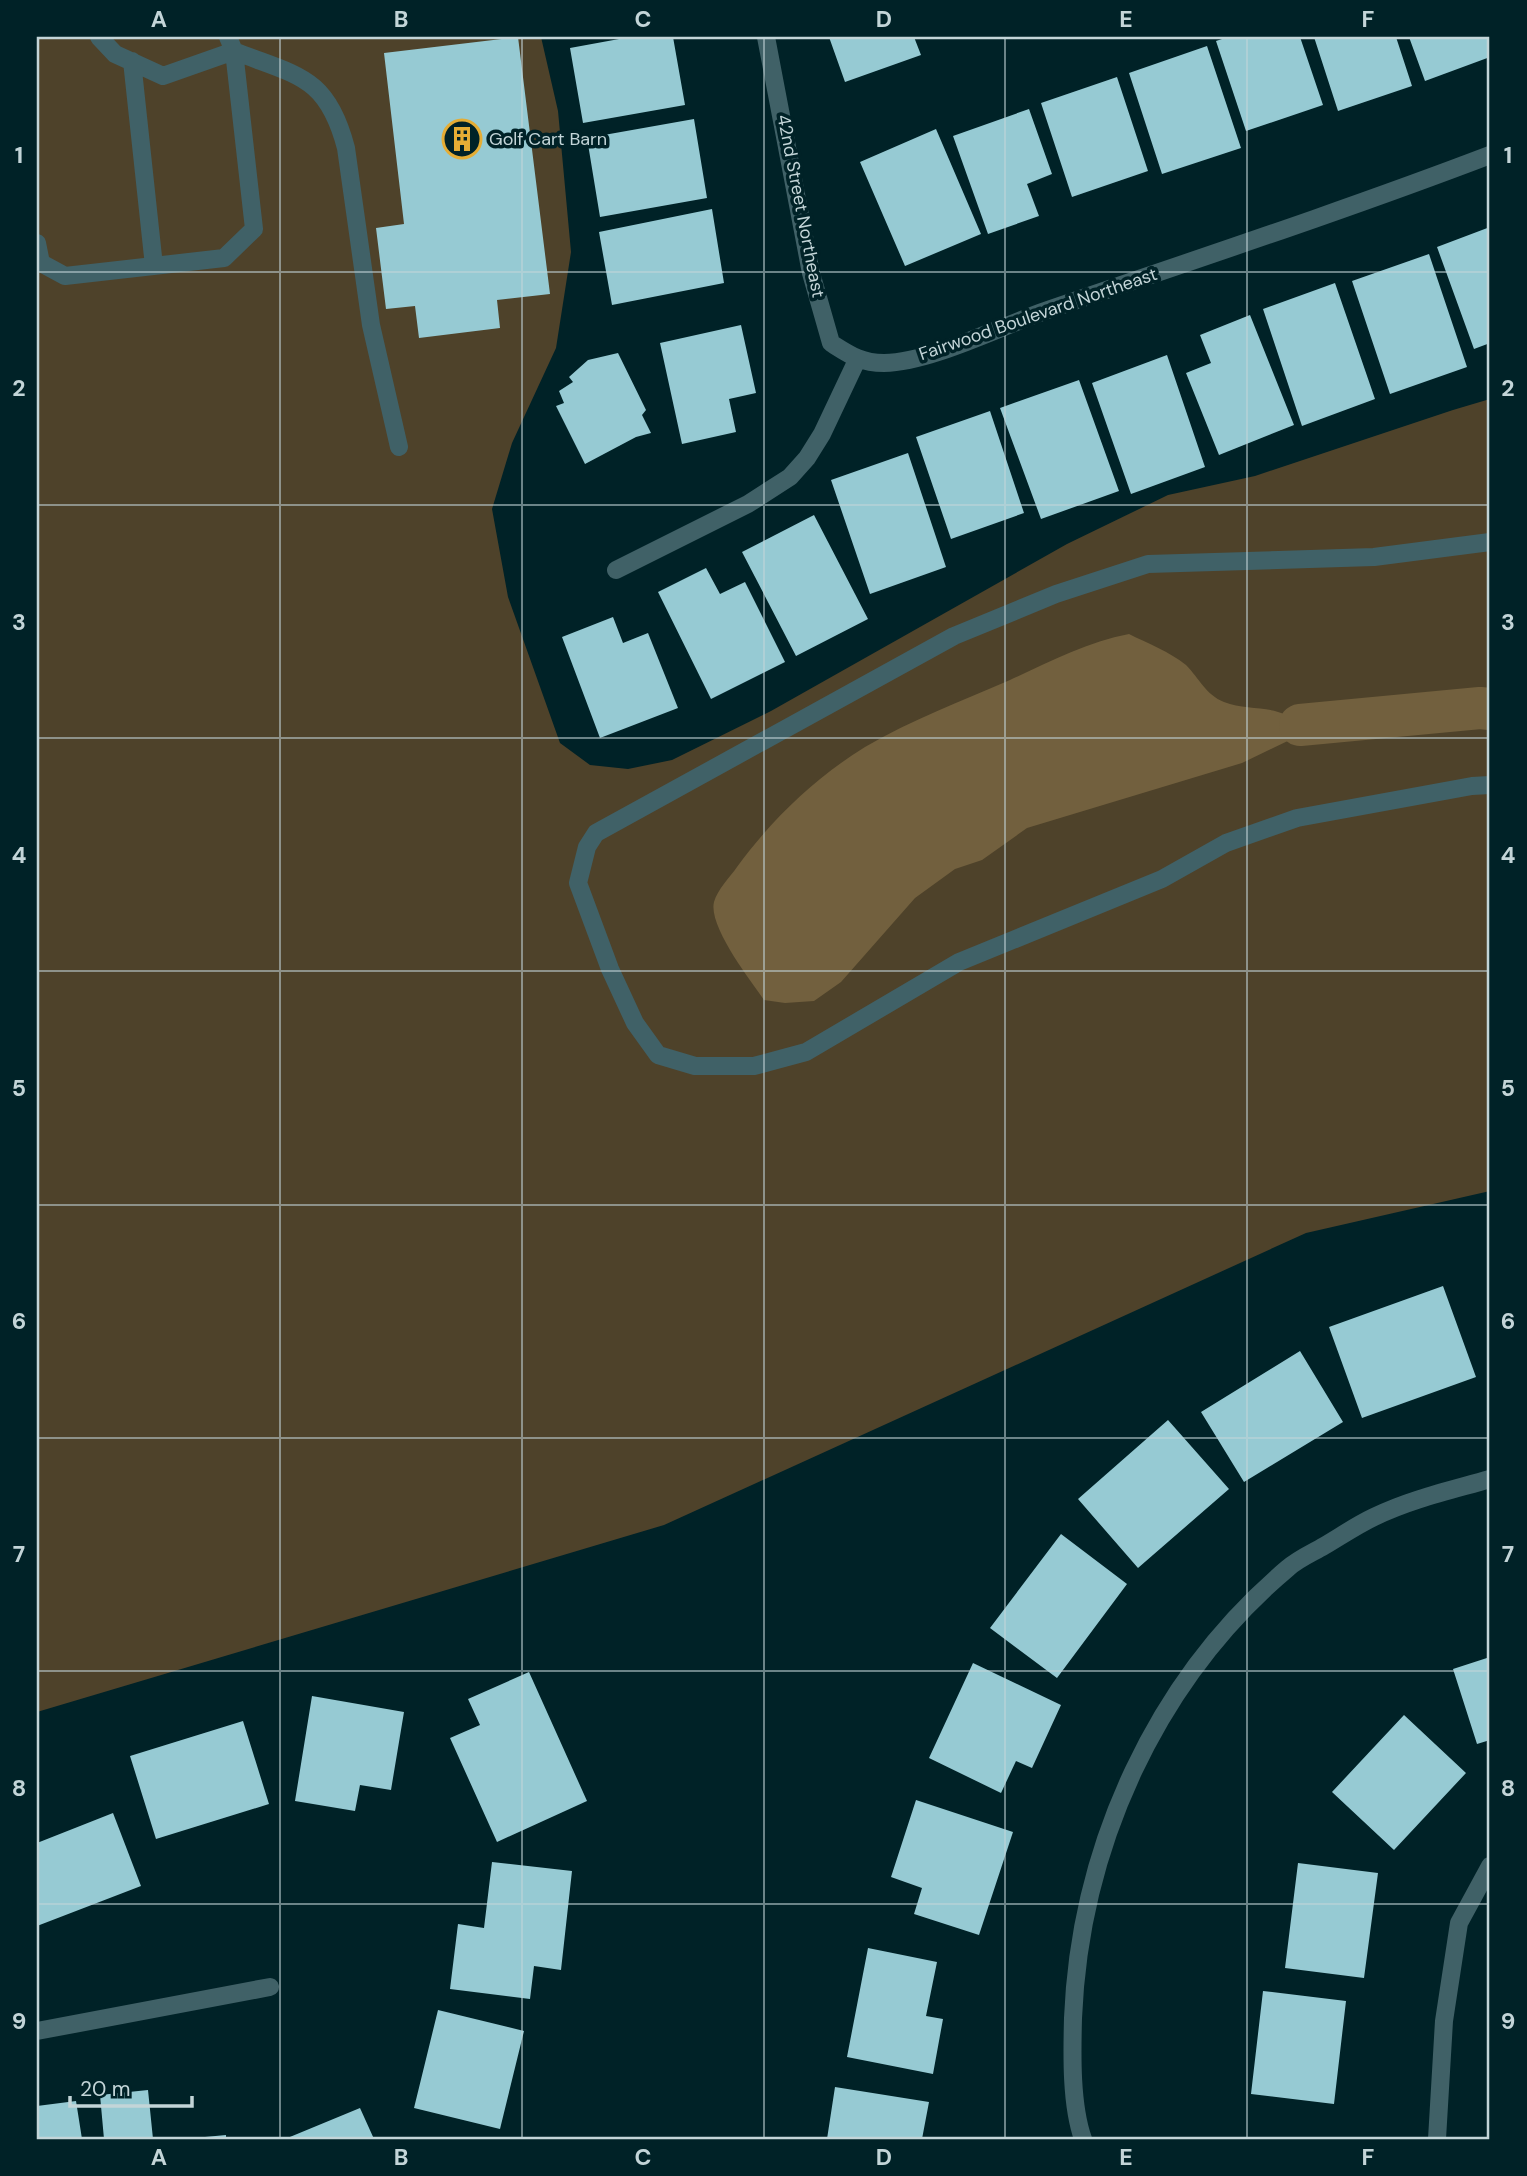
<svg xmlns="http://www.w3.org/2000/svg" width="1527" height="2176" font-family="'DM Sans',sans-serif">
  <rect width="100%" height="100%" fill="#002227"/>
  <path fill="#4e422a" d="M 37,37 L 541,37 L 558,111 L 571,252 L 556,348 L 512,443 L 492,509 L 508,597 L 560,743 L 590,765 L 628,769 L 672,760 L 771,711 L 1067,544 L 1168,495 L 1255,476 L 1453,410 L 1490,399 L 1490,1191 L 1306,1233 L 664,1525 L 37,1712 Z"/>
  <path fill="#72603e" d="M 1129,634 C 1147,643 1170,652 1186,665 C 1199,678 1206,695 1224,702 C 1250,712 1279,703 1300,725 L 1296,737 L 1242,763 L 1027,828 L 982,860 L 955,869 L 915,898 L 841,982 L 814,1001 L 785,1003 L 764,1000 C 750,980 708,926 714,902 C 717,890 730,877 737,867 C 772,819 815,778 865,747 C 911,720 962,701 1010,680 C 1049,662 1087,642 1129,634 Z"/>
  <g fill="none" stroke-linecap="round" stroke-linejoin="round">
    <path stroke="#72603e" stroke-width="42" d="M 1300,725 L 1480,708 L 1490,709"/>
  </g>
  <path fill="#96cad3" d="M 518,37 L 550,294 L 497,300 L 500,328 L 419,338 L 415,306 L 386,309 L 376,228 L 404,224 L 384,53 Z
    M 630,37 L 673,37 L 685,105 L 583,123 L 570,48 Z
    M 829,37 L 914,37 L 921,55 L 845,82 Z
    M 1228,37 L 1300,37 L 1323,105 L 1246,131 L 1216,41 Z
    M 1314,37 L 1396,37 L 1412,86 L 1338,111 Z
    M 1409,37 L 1490,37 L 1490,57 L 1425,81 Z
    M 1207,46 L 1241,148 L 1162,174 L 1129,73 Z
    M 1117,77 L 1148,171 L 1072,197 L 1041,103 Z
    M 1029,109 L 1052,174 L 1027,184 L 1039,216 L 988,234 L 953,136 Z
    M 694,119 L 707,198 L 600,217 L 587,138 Z
    M 936,129 L 981,234 L 905,266 L 860,162 Z
    M 712,209 L 724,283 L 612,305 L 599,232 Z
    M 1490,227 L 1490,343 L 1474,349 L 1437,247 Z
    M 1429,254 L 1467,367 L 1390,394 L 1352,281 Z
    M 1335,283 L 1375,399 L 1302,426 L 1263,309 Z
    M 1250,315 L 1294,425 L 1219,455 L 1186,373 L 1211,363 L 1200,335 Z
    M 741,325 L 756,393 L 729,399 L 736,432 L 682,444 L 660,343 Z
    M 618,353 L 646,410 L 642,415 L 651,433 L 636,437 L 585,464 L 556,406 L 564,403 L 559,391 L 573,382 L 569,377 L 588,360 Z
    M 1167,355 L 1205,467 L 1131,494 L 1092,383 Z
    M 1079,380 L 1119,491 L 1041,519 L 1000,408 Z
    M 990,411 L 1024,513 L 951,539 L 916,437 Z
    M 908,453 L 946,567 L 870,594 L 831,480 Z
    M 814,515 L 868,619 L 796,656 L 742,552 Z
    M 706,568 L 720,594 L 745,582 L 785,662 L 711,699 L 658,592 Z
    M 613,617 L 623,643 L 648,633 L 678,708 L 600,738 L 562,637 Z
    M 1443,1286 L 1476,1377 L 1362,1418 L 1329,1327 Z
    M 1300,1351 L 1343,1422 L 1244,1482 L 1201,1412 Z
    M 1168,1420 L 1229,1489 L 1138,1568 L 1078,1499 Z
    M 1061,1534 L 1127,1584 L 1057,1678 L 990,1628 Z
    M 1490,1657 L 1490,1740 L 1477,1744 L 1453,1669 Z
    M 973,1663 L 1061,1705 L 1032,1768 L 1016,1761 L 1001,1793 L 929,1758 Z
    M 529,1672 L 587,1801 L 497,1842 L 450,1738 L 480,1725 L 468,1699 Z
    M 312,1696 L 404,1712 L 391,1790 L 360,1785 L 355,1811 L 295,1801 Z
    M 1404,1715 L 1466,1773 L 1394,1850 L 1332,1792 Z
    M 243,1721 L 269,1804 L 156,1839 L 130,1756 Z
    M 916,1800 L 1013,1832 L 979,1935 L 914,1914 L 922,1888 L 891,1877 Z
    M 113,1813 L 141,1886 L 37,1926 L 37,1843 Z
    M 492,1862 L 572,1871 L 561,1970 L 534,1966 L 530,1999 L 450,1989 L 458,1924 L 484,1928 Z
    M 1298,1863 L 1378,1873 L 1364,1978 L 1285,1968 Z
    M 868,1948 L 937,1962 L 926,2016 L 943,2019 L 933,2074 L 847,2057 Z
    M 1263,1991 L 1346,2001 L 1334,2104 L 1251,2094 Z
    M 438,2010 L 524,2031 L 500,2129 L 414,2108 Z
    M 835,2087 L 929,2102 L 922,2139 L 827,2139 Z
    M 148,2090 L 153,2139 L 104,2139 L 100,2095 Z
    M 76,2101 L 82,2139 L 37,2139 L 37,2106 Z
    M 360,2108 L 374,2139 L 285,2139 Z
    M 226,2135 L 226,2139 L 205,2139 L 205,2137 Z"/>
  <g fill="none" stroke-linecap="round" stroke-linejoin="round">
    <path stroke="#406167" stroke-width="18" d="M 99,37 L 115,54 L 163,76 L 234,51 L 228,37
      M 766,37 L 811,273 L 831,343 C 850,355 861,363 884,363 C 931,362 999,327 1045,311 C 1194,260 1343,211 1490,155
      M 132,61 L 154,266
      M 37,243 L 41,263 L 65,276 L 224,258 L 254,229 L 234,51 C 297,76 327,75 346,148 L 371,325 L 399,447
      M 1490,542 L 1374,557 L 1148,564 L 1056,594 L 954,636 L 596,833 L 587,847 L 578,883 L 610,969 L 635,1023 L 658,1055 L 695,1066 L 754,1066 L 806,1052 L 959,962 L 1162,879 L 1226,843 L 1297,818 L 1472,786 L 1490,785
      M 616,570 L 748,504 L 790,477 L 807,458 L 822,434 L 857,360
      M 37,2031 L 270,1987
      M 1083,2139 C 1071,2105 1072,2055 1073,2018 C 1080,1847 1156,1679 1288,1568 C 1298,1559 1312,1553 1324,1546 C 1341,1536 1357,1525 1374,1517 C 1411,1499 1452,1490 1490,1479
      M 1437,2139 L 1444,2021 L 1459,1923 L 1490,1866"/>
  </g>
  <path fill="none" stroke="#c3d5d8" stroke-width="2" stroke-opacity="0.55" d="M 280,37 L 280,2139M 522,37 L 522,2139M 764,37 L 764,2139M 1005,37 L 1005,2139M 1247,37 L 1247,2139M 37,272 L 1490,272M 37,505 L 1490,505M 37,738 L 1490,738M 37,971 L 1490,971M 37,1205 L 1490,1205M 37,1438 L 1490,1438M 37,1671 L 1490,1671M 37,1904 L 1490,1904"/>
  <defs>
    <symbol id="building-ring" viewBox="-11 -11 22 22"><circle r="9.5" fill="#002227" stroke="#e4ad35" stroke-width="1.5"/><path d="M-4-6H4V6H1V3H-1V6H-4ZM-2.5-4.3h1.7v1.8h-1.7ZM.8-4.3h1.7v1.8H.8ZM-2.5-1h1.7V.8h-1.7ZM.8-1h1.7V.8H.8Z" fill="#e4ad35"/></symbol>
  </defs>
  <g fill-rule="evenodd">
    <use href="#building-ring" x="440" y="117" width="44" height="44"/>
  </g>
  <g text-anchor="middle" dominant-baseline="central" stroke-width="7" stroke-linejoin="round" paint-order="stroke">
    <g font-size="18" fill="#c3d5d8" stroke="#002227" text-anchor="start">
      <text x="489" y="139">Golf Cart Barn</text>
    </g>
    <g font-size="18" fill="#c3d5d8" stroke="#002227">
      <text transform="translate(801 206) rotate(79)">42nd Street Northeast</text>
      <text transform="translate(1038 314) rotate(-19)">Fairwood Boulevard Northeast</text>
    </g>
  </g>
  <rect width="1527" height="2176" fill="none" stroke="#002227" stroke-width="77"/>
  <path d="M70 2096v10h122v-10" fill="none" stroke="#c3d5d8" stroke-width="3.5"/>
  <text x="80" y="2096" font-size="21" fill="#c3d5d8" stroke="#002227" stroke-width="5" paint-order="stroke">20 m</text>
  <rect x="38" y="38" width="1450" height="2100" fill="none" stroke="#c3d5d8" stroke-width="2.5"/>
  <g font-size="23" text-anchor="middle" font-weight="bold" fill="#c3d5d8">
    <text x="159" y="27">A</text>
    <text x="401" y="27">B</text>
    <text x="643" y="27">C</text>
    <text x="884" y="27">D</text>
    <text x="1126" y="27">E</text>
    <text x="1368" y="27">F</text>
    <text x="19" y="163">1</text>
    <text x="1508" y="163">1</text>
    <text x="19" y="396">2</text>
    <text x="1508" y="396">2</text>
    <text x="19" y="630">3</text>
    <text x="1508" y="630">3</text>
    <text x="19" y="863">4</text>
    <text x="1508" y="863">4</text>
    <text x="19" y="1096">5</text>
    <text x="1508" y="1096">5</text>
    <text x="19" y="1329">6</text>
    <text x="1508" y="1329">6</text>
    <text x="19" y="1562">7</text>
    <text x="1508" y="1562">7</text>
    <text x="19" y="1796">8</text>
    <text x="1508" y="1796">8</text>
    <text x="19" y="2029">9</text>
    <text x="1508" y="2029">9</text>
    <text x="159" y="2165">A</text>
    <text x="401" y="2165">B</text>
    <text x="643" y="2165">C</text>
    <text x="884" y="2165">D</text>
    <text x="1126" y="2165">E</text>
    <text x="1368" y="2165">F</text>
  </g>
</svg>
